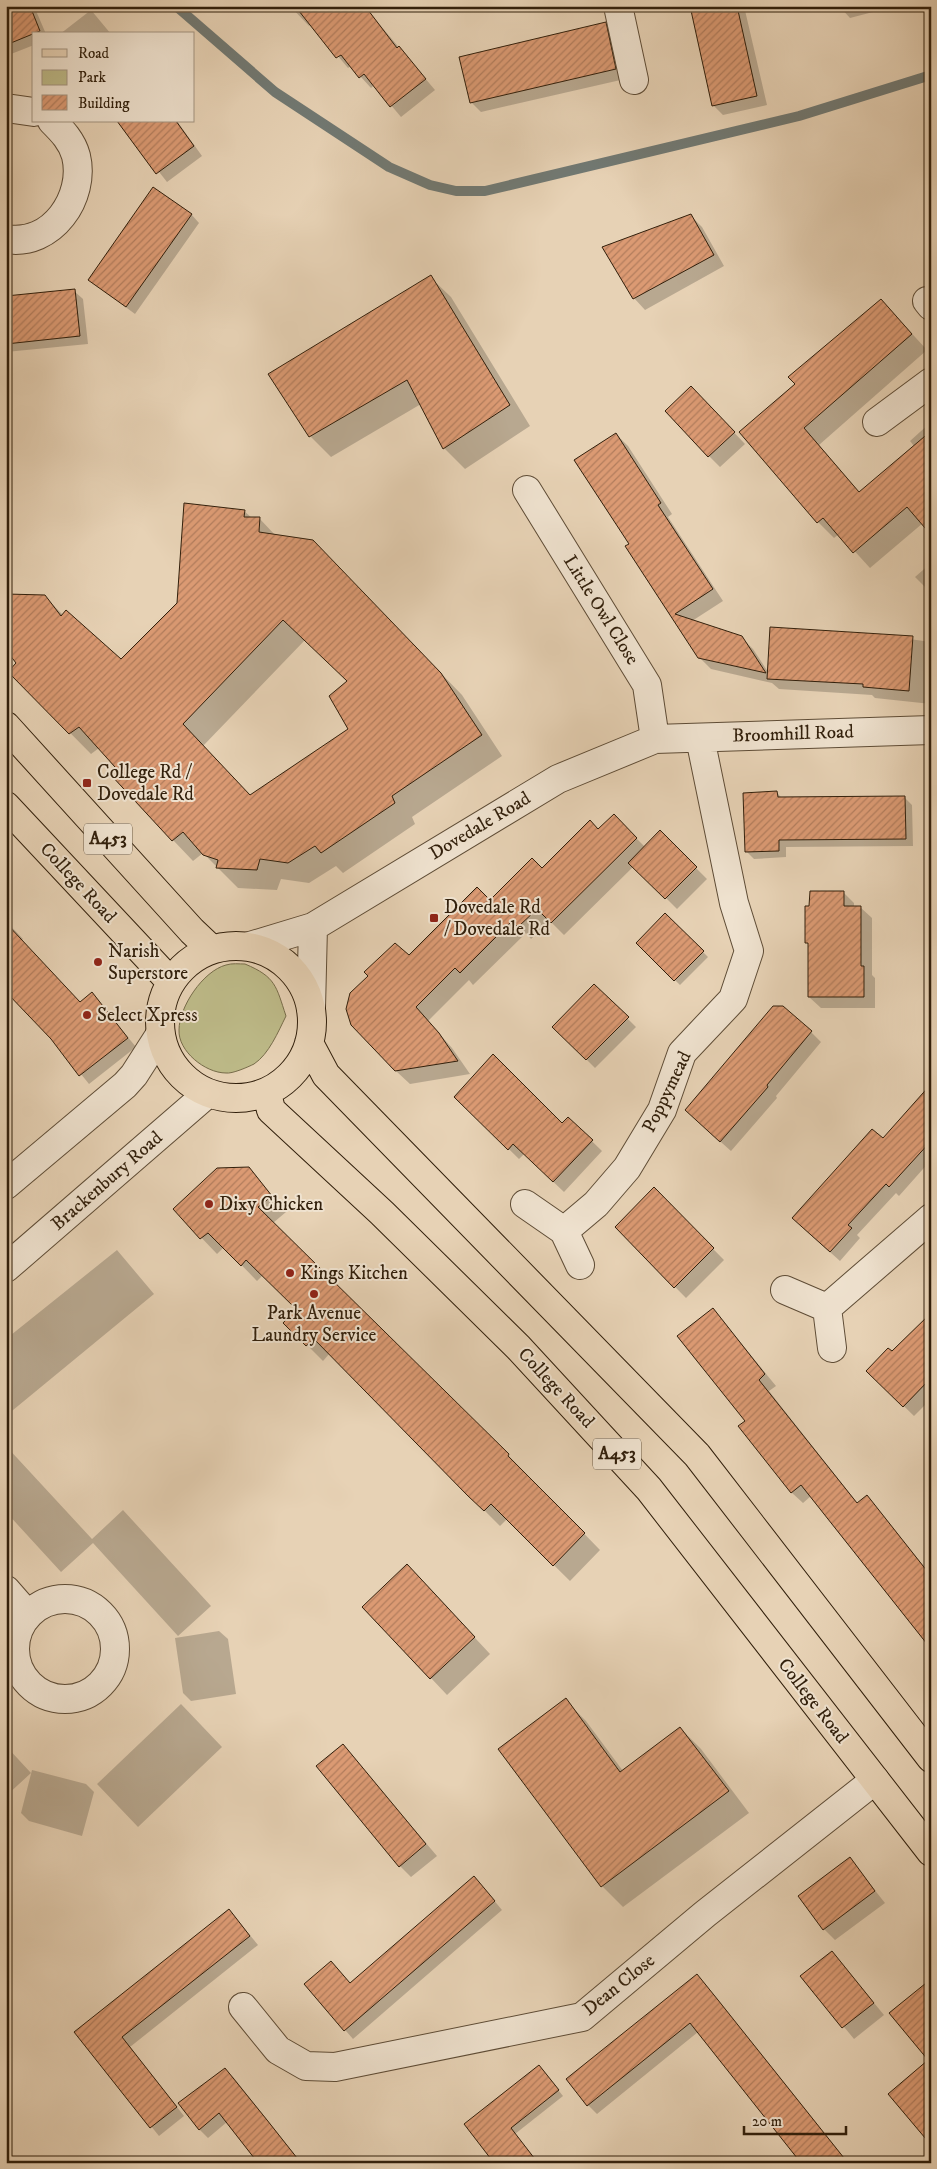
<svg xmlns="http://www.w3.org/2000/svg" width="937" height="2169" font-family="'IM FELL DW Pica',serif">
  <defs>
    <pattern id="building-hatch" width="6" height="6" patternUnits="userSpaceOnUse" patternTransform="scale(1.25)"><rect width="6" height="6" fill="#db9a73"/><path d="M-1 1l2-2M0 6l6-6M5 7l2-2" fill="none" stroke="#b27d5d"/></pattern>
  </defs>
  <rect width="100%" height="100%" fill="#e7d2b5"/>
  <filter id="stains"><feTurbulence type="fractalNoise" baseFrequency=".004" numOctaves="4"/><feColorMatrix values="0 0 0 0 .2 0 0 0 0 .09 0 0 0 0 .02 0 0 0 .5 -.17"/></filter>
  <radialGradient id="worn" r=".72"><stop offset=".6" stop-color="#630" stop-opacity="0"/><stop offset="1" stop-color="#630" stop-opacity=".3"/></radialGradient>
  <path fill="#bdba88" stroke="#776c4a" d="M 245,964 C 276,977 276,986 286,1016 C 278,1032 269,1054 254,1064 C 248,1067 232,1074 226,1073 C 205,1073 178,1051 179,1030 C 179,1007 203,971 226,965 C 232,963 239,964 245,964 Z"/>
  <path fill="#0003" fill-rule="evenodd" d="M 6,6 L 34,6 L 46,34 L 34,34 L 34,45 L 6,56 Z
    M 290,6 L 364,6 L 435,90 L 401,117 L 374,85 L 371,88 L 351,66 L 348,68 L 311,24 L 309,26 Z
    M 691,6 L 744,6 L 767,105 L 723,115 L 713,105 Z
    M 839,6 L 896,6 L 850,18 Z
    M 91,10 L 111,34 L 60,34 Z
    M 605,24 L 615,34 L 625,79 L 481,112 L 471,102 Z
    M 119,121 L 177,121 L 202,156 L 167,182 Z
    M 191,214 L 199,223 L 135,314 L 89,280 Z
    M 690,215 L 702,227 L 724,266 L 645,310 L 634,298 Z
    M 430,277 L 451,297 L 530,426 L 465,469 L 444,448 L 421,404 L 331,457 L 310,436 Z
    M 74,291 L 83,299 L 88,344 L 6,352 L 6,298 Z
    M 881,300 L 927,350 L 819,445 L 860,493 L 914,446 L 910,441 L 931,422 L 931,528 L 923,523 L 870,568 L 839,534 L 834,538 L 818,522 L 796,384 Z
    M 702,399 L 745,444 L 720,467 L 709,456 Z
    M 616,434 L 628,446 L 672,514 L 668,517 L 723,601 L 692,621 L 741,637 L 753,649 L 768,672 L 902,638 L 931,642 L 931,704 L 875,698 L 872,695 L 779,689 L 772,683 L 711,669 L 699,657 L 630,544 Z
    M 244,511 L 252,518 L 259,518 L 276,536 L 333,562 L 462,695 L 502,756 L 412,817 L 415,824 L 343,873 L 336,866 L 309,883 L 281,879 L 277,890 L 238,888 L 203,853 L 193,861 L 173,840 L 99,748 L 91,754 L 10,672 L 18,663 L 44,596 L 63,615 L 121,660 L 178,604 ZM 305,640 L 348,681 L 350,729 L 250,796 L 203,746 Z
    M 931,563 L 931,593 L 915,577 Z
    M 777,793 L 783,799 L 905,798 L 912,805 L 913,846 L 786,847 L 786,857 L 754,859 L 746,851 Z
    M 614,816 L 645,847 L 696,868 L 707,879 L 677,909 L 634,866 L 564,935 L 550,921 L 531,939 L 526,933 L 473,985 L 469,980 L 428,1021 L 452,1048 L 470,1074 L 410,1084 L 396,1071 L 409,957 L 598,831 Z
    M 843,892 L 854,903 L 854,907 L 860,907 L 872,918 L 872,975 L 875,978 L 875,1008 L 821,1008 L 809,997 L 809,945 L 806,942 Z
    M 665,914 L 708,957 L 680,985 L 637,943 Z
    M 6,921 L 23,939 L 21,941 L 80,1003 L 92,994 L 136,1047 L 89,1084 L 52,1038 L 6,990 Z
    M 594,985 L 636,1027 L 595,1068 L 554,1027 Z
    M 811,1032 L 821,1042 L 776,1096 L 777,1098 L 731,1151 L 696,1120 Z
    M 931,1086 L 931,1160 L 899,1196 L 896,1193 L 857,1235 L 860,1238 L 840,1261 L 803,1228 Z
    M 456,1097 L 562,1124 L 568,1118 L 602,1151 L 564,1192 L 524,1154 L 519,1159 Z
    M 248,1168 L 286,1212 L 273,1223 L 508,1455 L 600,1550 L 570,1581 L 507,1519 L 500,1526 L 486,1512 L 330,1353 L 323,1361 L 300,1338 L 298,1310 L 263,1275 L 257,1281 L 224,1247 L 217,1254 L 174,1209 Z
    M 654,1189 L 724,1260 L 686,1298 L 616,1227 Z
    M 117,1250 L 154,1294 L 7,1415 L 6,1339 Z
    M 713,1309 L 776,1386 L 769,1391 L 858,1504 L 867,1497 L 931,1575 L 931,1647 L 811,1496 L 803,1503 L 791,1492 L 746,1421 Z
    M 931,1314 L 931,1399 L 914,1416 L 868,1371 L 892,1353 Z
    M 6,1446 L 92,1539 L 123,1510 L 211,1606 L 178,1636 L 93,1543 L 61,1572 L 6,1512 Z
    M 423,1582 L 490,1654 L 447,1695 L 364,1607 Z
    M 219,1631 L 228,1639 L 236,1694 L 191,1701 L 183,1693 L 175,1638 Z
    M 565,1700 L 586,1721 L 623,1771 L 680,1728 L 701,1749 L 749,1813 L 623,1907 L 602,1886 Z
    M 181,1704 L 222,1747 L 138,1827 L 97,1784 Z
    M 6,1746 L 31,1773 L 6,1796 Z
    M 343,1746 L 437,1856 L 411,1877 L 400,1866 Z
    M 32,1770 L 86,1784 L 94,1792 L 82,1836 L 29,1821 L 21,1813 Z
    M 850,1859 L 885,1903 L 835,1940 L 824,1929 Z
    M 482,1886 L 502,1910 L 353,2039 L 305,1984 L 351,1984 Z
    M 229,1910 L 258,1945 L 130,2047 L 184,2116 L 159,2136 L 75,2032 Z
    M 832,1952 L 884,2015 L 854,2039 L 802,1976 Z
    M 697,1975 L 705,1984 L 848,2163 L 803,2163 L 698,2032 L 597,2114 L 588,2105 L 567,2079 Z
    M 539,2066 L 563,2096 L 515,2134 L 538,2163 L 496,2163 L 466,2125 Z
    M 225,2070 L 234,2078 L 301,2163 L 259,2163 L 227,2122 L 208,2138 L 199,2129 Z
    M 6,2151 L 15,2163 L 6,2163 Z"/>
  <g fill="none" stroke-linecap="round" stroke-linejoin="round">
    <path stroke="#717973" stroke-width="10" d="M 176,6 L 275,92 L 389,167 L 430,185 L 456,191 L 485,191 L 799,116 L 931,75"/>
  </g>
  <path fill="url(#building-hatch)" stroke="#311f0b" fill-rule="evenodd" d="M 6,6 L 30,6 L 40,31 L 6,45 Z
    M 295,6 L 365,6 L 397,48 L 399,46 L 426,79 L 390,107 L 364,74 L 359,78 L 341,55 L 336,58 Z
    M 690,6 L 737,6 L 757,96 L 712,106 Z
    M 606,22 L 616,69 L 470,103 L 459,57 Z
    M 117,121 L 176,121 L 194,146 L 156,174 Z
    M 153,187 L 192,214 L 126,307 L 88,280 Z
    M 691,214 L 714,255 L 633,299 L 602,247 Z
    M 431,275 L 510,405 L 443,449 L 407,380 L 309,437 L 268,374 Z
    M 75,289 L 80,336 L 6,344 L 6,296 Z
    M 881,299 L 912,334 L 804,428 L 859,492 L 931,431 L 931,535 L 907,507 L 853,553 L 823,518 L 817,523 L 739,432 L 795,384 L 788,377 Z
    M 691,386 L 735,432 L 708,457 L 665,411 Z
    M 616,433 L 661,503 L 658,505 L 713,589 L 675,614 L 742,636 L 766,673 L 698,658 L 625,546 L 629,544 L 574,460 Z
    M 184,503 L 245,510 L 244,517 L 260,517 L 259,532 L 313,540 L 441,673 L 482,735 L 392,796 L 395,803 L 321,853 L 315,846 L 288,863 L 260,859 L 257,870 L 216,868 L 218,860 L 203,855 L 183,832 L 172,841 L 110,774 L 115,767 L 79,727 L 69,734 L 8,672 L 16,663 L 6,650 L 6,594 L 45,595 L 61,616 L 66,610 L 121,659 L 177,603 ZM 283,620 L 347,681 L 329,696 L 348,729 L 250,795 L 183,724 Z
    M 770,627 L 913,636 L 909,691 L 863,687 L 863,684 L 767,679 Z
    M 777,791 L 778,797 L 905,796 L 906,839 L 779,840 L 779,851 L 745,852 L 743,793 Z
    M 614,814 L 637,838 L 551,923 L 537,909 L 518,927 L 512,921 L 460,973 L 455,968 L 416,1007 L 439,1033 L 458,1061 L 395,1071 L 351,1025 L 346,1009 L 350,993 L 368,976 L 364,972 L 395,943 L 409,955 L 477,887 L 490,900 L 532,858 L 542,868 L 590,820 L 598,829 Z
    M 660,830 L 697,867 L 665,899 L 628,863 Z
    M 810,891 L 844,891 L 844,906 L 861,906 L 861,966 L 864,966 L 864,997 L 808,997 L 808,943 L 805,943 L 805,906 L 809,906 Z
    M 665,913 L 704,951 L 674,981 L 636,943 Z
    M 6,923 L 80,1002 L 92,992 L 128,1038 L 79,1076 L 51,1039 L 6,992 Z
    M 594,984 L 629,1017 L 586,1060 L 552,1027 Z
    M 773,1006 L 783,1006 L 812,1031 L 767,1085 L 768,1087 L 720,1142 L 685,1110 Z
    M 493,1054 L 562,1123 L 568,1117 L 593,1140 L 553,1182 L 513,1144 L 508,1150 L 454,1097 Z
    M 931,1084 L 931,1141 L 889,1187 L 886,1184 L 848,1225 L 852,1228 L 830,1252 L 792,1218 L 872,1129 L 883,1138 Z
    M 249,1167 L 272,1196 L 258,1207 L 509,1454 L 508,1456 L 585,1533 L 553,1566 L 491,1504 L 484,1511 L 468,1496 L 314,1339 L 306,1346 L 283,1323 L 296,1309 L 246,1260 L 241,1266 L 208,1233 L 200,1239 L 173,1209 L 217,1168 Z
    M 654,1187 L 714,1248 L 674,1288 L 615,1227 Z
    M 713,1308 L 765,1374 L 759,1380 L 857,1503 L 867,1495 L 931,1576 L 931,1649 L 801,1485 L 791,1493 L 738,1426 L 745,1421 L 677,1336 Z
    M 931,1313 L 931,1378 L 903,1407 L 866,1371 L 888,1348 L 892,1351 Z
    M 407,1564 L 475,1637 L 430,1679 L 362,1607 Z
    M 566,1698 L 620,1772 L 680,1727 L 729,1791 L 601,1887 L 498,1749 Z
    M 343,1744 L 426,1844 L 399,1867 L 316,1766 Z
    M 850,1857 L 875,1891 L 823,1930 L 798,1896 Z
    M 474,1876 L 495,1901 L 344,2031 L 304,1984 L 331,1961 L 350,1983 Z
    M 229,1909 L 250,1936 L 122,2037 L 177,2107 L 150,2128 L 74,2032 Z
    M 832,1951 L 874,2003 L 842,2028 L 800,1976 Z
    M 697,1974 L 718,2000 L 848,2163 L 801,2163 L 690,2023 L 587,2106 L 566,2079 Z
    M 931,1979 L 931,2145 L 888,2094 L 928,2060 L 889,2013 Z
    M 539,2065 L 559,2090 L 511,2128 L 538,2163 L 494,2163 L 464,2124 Z
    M 225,2068 L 267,2120 L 301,2163 L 258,2163 L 219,2113 L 199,2130 L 178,2103 Z"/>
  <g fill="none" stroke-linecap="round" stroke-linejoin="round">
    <defs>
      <path id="street" d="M 618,6 L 634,80
        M 6,108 L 34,112
        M 6,239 C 52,247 86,197 76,156 C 72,141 62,131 52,121
        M 927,301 L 931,306
        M 877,422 L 931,382
        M 527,490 L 647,685 L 655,739
        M 250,946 L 313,927 L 558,779 L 655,739 L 931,730
        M 311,1008 L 313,927
        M 6,1185 L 125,1085 L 134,1075 L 159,1036
        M 525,1204 L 564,1231
        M 580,1265 L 564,1231 L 596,1204 L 627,1168 L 662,1110 L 682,1053 L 733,999 L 749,951 L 734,903 L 700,738
        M 6,1268 L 207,1094
        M 785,1290 L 827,1308
        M 832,1348 L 827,1308 L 931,1218
        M 6,1590 L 27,1614
        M15 1649a50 50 0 1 1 100 0a50 50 0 1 1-100 0Z
        M 243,2007 L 278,2050 L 306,2066 L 335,2067 L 582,2017 L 705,1914 L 875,1780"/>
      <path id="primary" d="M 6,726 L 192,931 L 211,949
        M 6,806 L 170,981
        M160 1022a76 76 0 1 1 152 0a76 76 0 1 1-152 0Z
        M 309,1043 L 326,1075 L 697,1455 L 931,1758
        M 267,1093 L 271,1110 L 382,1213 L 518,1347 L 649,1489 L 931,1852"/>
    </defs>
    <use href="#street" stroke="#5e4c36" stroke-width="30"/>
    <use href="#primary" stroke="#311f0b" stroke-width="30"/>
    <use href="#street" stroke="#efe2cf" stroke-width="28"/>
    <use href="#primary" stroke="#e7d2b5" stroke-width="28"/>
  </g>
  <g fill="#8f2418" stroke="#efe2cf" stroke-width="2">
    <rect x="82" y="778" width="10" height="10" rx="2.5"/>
    <rect x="429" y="913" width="10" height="10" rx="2.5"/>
    <circle cx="98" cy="962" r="5"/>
    <circle cx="87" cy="1015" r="5"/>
    <circle cx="209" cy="1204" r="5"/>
    <circle cx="290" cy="1273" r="5"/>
    <circle cx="314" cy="1294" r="5"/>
  </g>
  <g text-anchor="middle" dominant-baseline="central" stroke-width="4" stroke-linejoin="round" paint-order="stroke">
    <g fill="#efe2cf" stroke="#6a5a46" stroke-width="1">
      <rect x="84" y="823.5" width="48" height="31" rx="4"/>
      <rect x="593" y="1438.5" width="48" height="31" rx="4"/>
    </g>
    <g font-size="18" font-weight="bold" fill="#311f0b">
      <text x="108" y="839">A453</text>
      <text x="617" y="1454">A453</text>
    </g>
    <g font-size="19" fill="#311f0b" stroke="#efe2cf">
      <text transform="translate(601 610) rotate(58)">Little Owl Close</text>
      <text transform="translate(793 734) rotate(-2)">Broomhill Road</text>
      <text transform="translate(480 826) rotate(-31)">Dovedale Road</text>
      <text transform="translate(78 883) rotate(47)">College Road</text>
      <text transform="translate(667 1092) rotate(-64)">Poppymead</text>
      <text transform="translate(107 1181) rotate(-41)">Brackenbury Road</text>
      <text transform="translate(556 1388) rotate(47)">College Road</text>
      <text transform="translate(813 1701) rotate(52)">College Road</text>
      <text transform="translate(619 1985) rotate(-39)">Dean Close</text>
    </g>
    <g font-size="19" fill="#311f0b" stroke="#efe2cf" text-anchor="start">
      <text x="97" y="772">College Rd /<tspan x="97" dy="22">Dovedale Rd</tspan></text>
      <text x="444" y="907">Dovedale Rd<tspan x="444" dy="22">/ Dovedale Rd</tspan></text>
      <text x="108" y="951">Narish<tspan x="108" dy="22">Superstore</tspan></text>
      <text x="97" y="1015">Select Xpress</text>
      <text x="219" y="1204">Dixy Chicken</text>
      <text x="300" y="1273">Kings Kitchen</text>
      <text x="314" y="1313" text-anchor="middle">Park Avenue<tspan x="314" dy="22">Laundry Service</tspan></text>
    </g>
  </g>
  <rect width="937" height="2169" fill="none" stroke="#e7d2b5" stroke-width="25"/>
  <rect x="8" y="8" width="922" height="2154" fill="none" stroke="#311f0b" stroke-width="2.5"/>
  <rect x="12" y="12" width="912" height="2144" fill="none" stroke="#311f0b"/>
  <rect x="32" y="32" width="162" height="90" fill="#efe2cf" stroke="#a39481"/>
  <rect x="42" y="49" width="25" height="8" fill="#e7d2b5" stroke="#a39481"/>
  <text x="78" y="58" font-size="15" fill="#311f0b">Road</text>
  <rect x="42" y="70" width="25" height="15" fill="#bdba88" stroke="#a39481"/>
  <text x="78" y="82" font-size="15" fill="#311f0b">Park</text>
  <rect x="42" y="95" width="25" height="15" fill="url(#building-hatch)" stroke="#a39481"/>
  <text x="78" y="108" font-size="15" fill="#311f0b">Building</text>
  <path d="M744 2126v8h102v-8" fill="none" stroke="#311f0b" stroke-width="2.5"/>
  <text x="752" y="2126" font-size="15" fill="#311f0b" stroke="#efe2cf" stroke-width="4" paint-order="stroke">20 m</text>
  <rect width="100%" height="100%" filter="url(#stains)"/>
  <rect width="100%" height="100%" fill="url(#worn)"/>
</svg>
